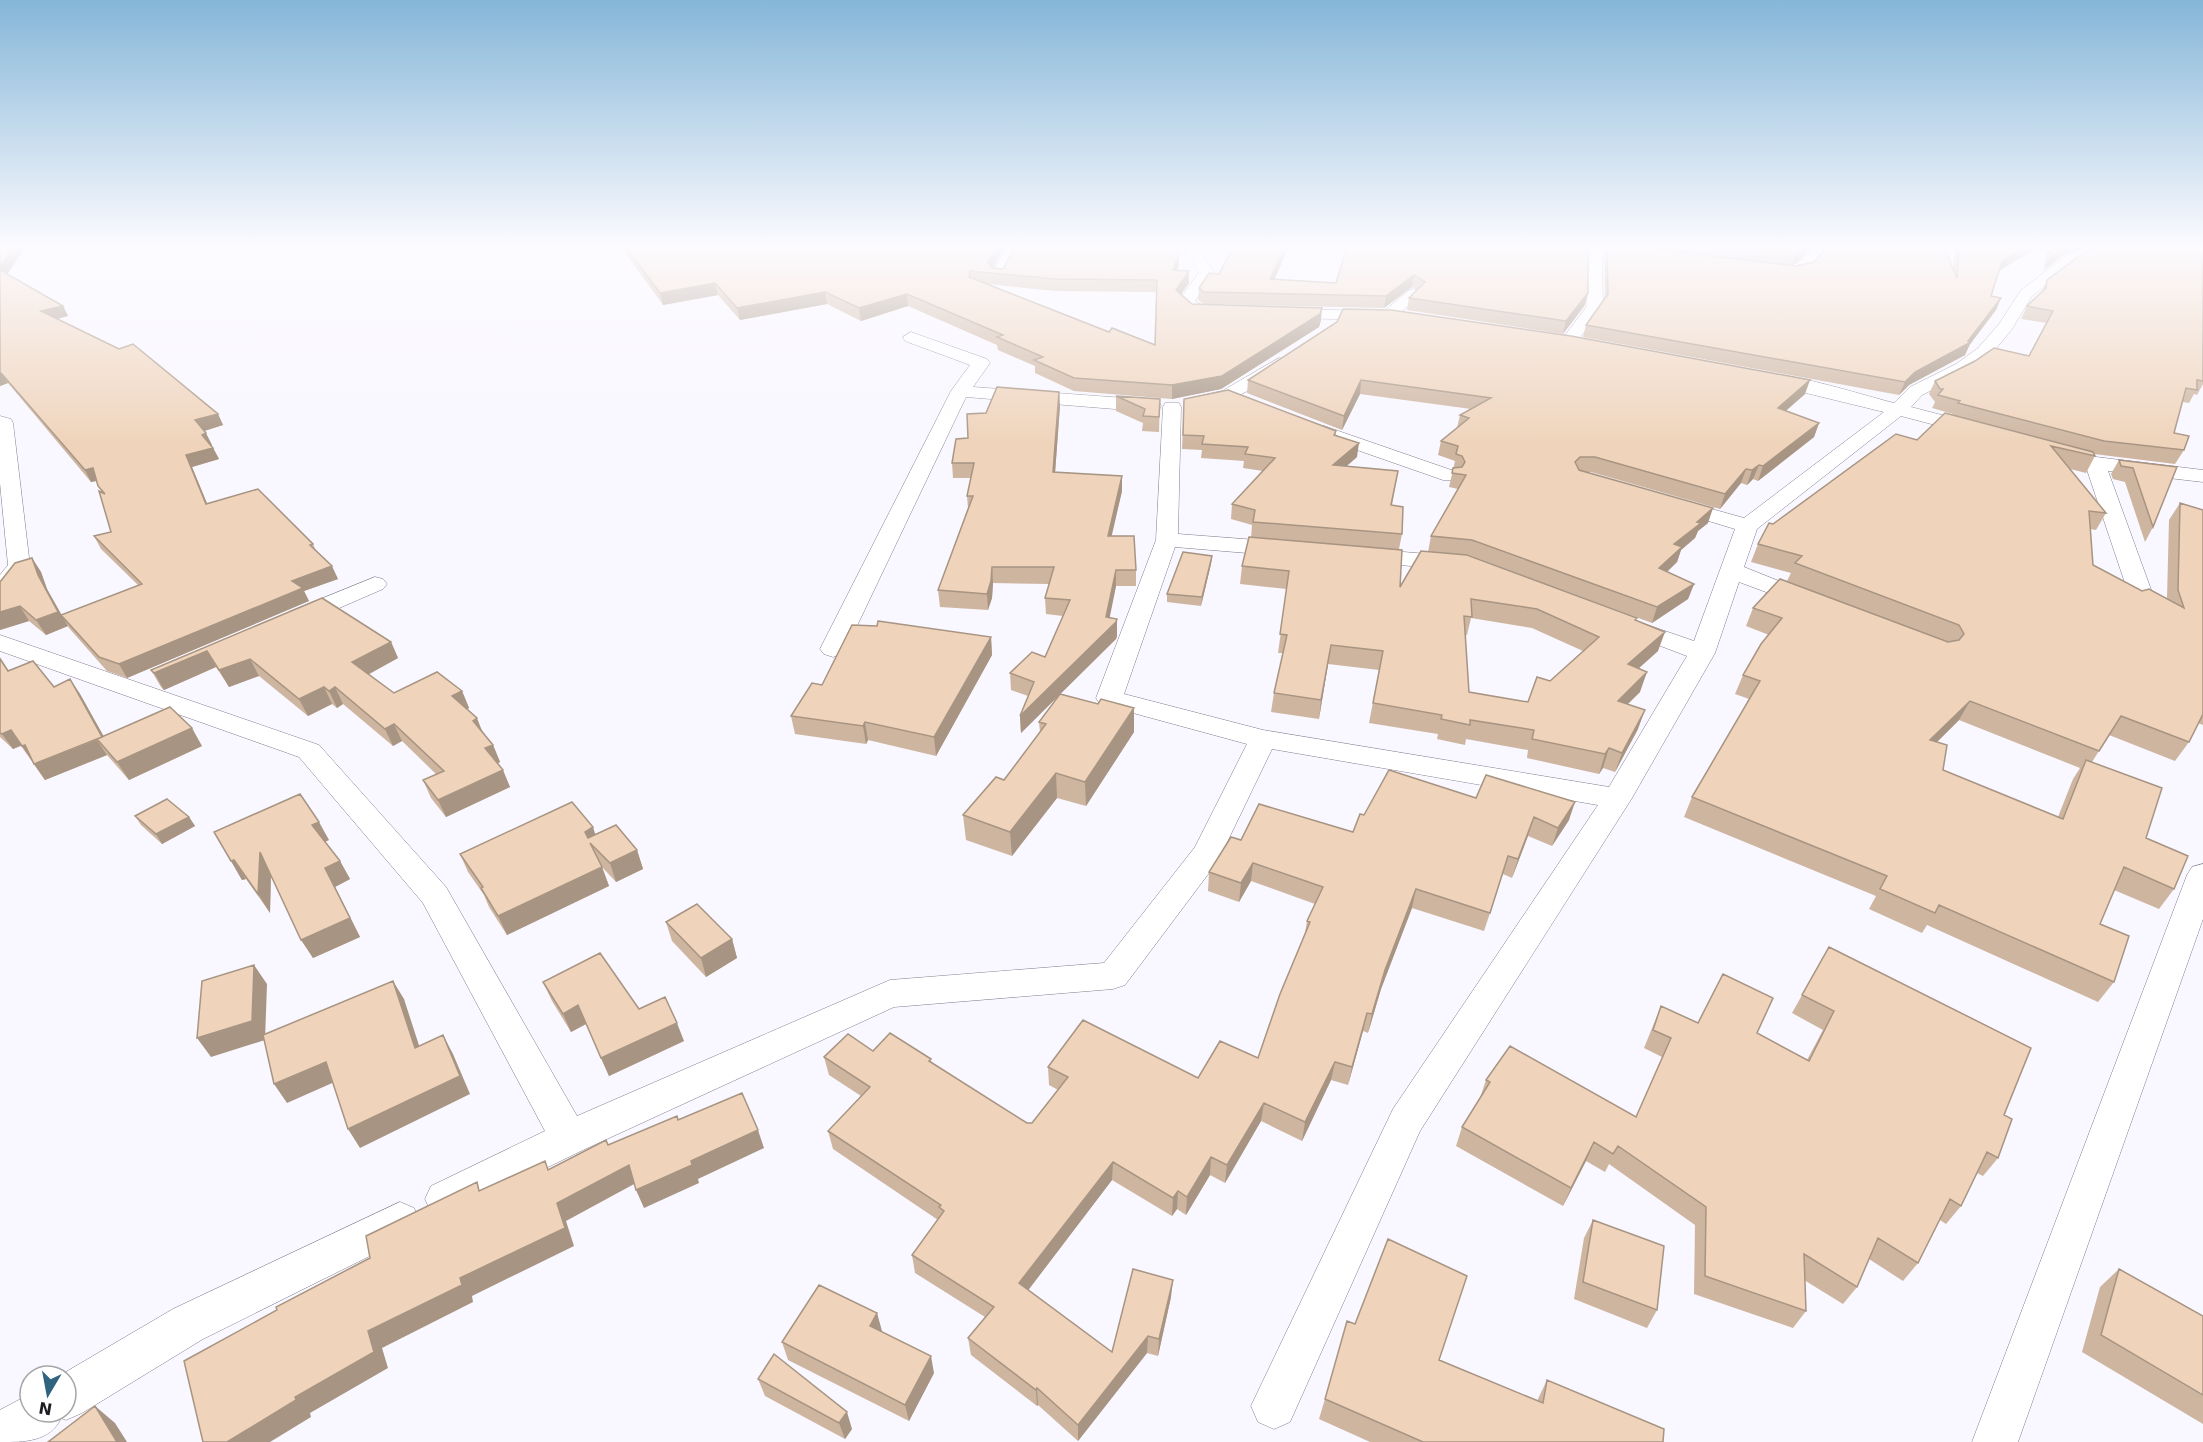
<svg xmlns="http://www.w3.org/2000/svg" width="2203" height="1442" font-family="'DejaVu Sans',sans-serif">
  <rect width="100%" height="100%" fill="#f9f7ff"/>
  <g fill="none" stroke-linecap="round" stroke-linejoin="round">
    <defs>
      <path id="minor" d="M 1007,247 L 1021,247 L 1004,278 L 994,278 L 991,275 Z
        M 1182,247 L 1196,247 L 1214,272 L 1195,301 L 1203,306 L 1222,308 L 1224,311 L 1222,314 L 1193,314 L 1178,302 L 1199,272 Z
        M 1588,247 L 1625,247 L 1647,250 L 1649,253 L 1642,257 L 1602,252 L 1603,306 L 1574,346 L 1568,347 L 1560,342 L 1587,306 Z
        M 1816,247 L 1830,247 C 1814,269 1797,278 1770,271 L 1768,268 L 1775,264 L 1798,263 Z
        M 2092,247 L 2112,247 L 2110,250 L 2076,262 L 2032,296 L 2012,329 L 1990,356 L 1968,372 L 1922,395 L 1911,407 L 1980,425 L 1983,429 L 1980,433 L 1973,435 L 1901,416 L 1757,529 L 1744,567 L 1814,595 L 1818,600 L 1814,605 L 1806,607 L 1739,582 L 1715,653 L 1632,798 L 1420,1131 L 1290,1422 L 1274,1429 L 1258,1422 L 1251,1406 L 1393,1109 L 1598,805 L 1272,749 L 1218,861 L 1125,985 L 1113,989 L 894,1007 L 583,1150 L 445,1217 L 431,1212 L 425,1199 L 431,1186 L 545,1131 L 423,903 L 299,757 L 0,651 L 0,635 L 319,745 L 446,887 L 577,1116 L 890,980 L 1104,963 L 1195,847 L 1247,744 L 1100,704 L 1096,698 L 1156,540 L 1163,407 L 1165,403 L 1179,403 L 1181,407 L 1178,534 L 1283,542 L 1291,544 L 1294,549 L 1291,554 L 1283,556 L 1175,547 L 1124,694 L 1263,730 L 1609,787 L 1687,656 L 1621,631 L 1618,626 L 1621,621 L 1630,619 L 1694,641 L 1735,529 L 1669,509 L 1665,505 L 1669,501 L 1676,499 L 1744,518 L 1884,412 L 1765,383 L 1762,379 L 1765,375 C 1785,370 1869,397 1894,403 L 1910,387 L 1956,364 L 1978,348 L 1999,324 L 2021,290 L 2066,256 Z
        M 1413,289 L 1418,291 L 1421,294 L 1418,297 L 1395,318 L 1389,320 L 1285,318 L 1277,313 L 1285,308 L 1383,312 L 1408,291 Z
        M 911,332 L 987,359 L 990,363 L 973,387 L 1152,400 L 1159,402 L 1161,406 L 1159,410 L 1152,412 L 966,397 L 846,649 L 842,654 L 833,657 L 824,654 L 820,649 L 951,391 L 970,365 L 905,341 L 903,337 Z
        M 1279,358 L 1285,359 L 1288,363 L 1285,367 C 1261,382 1221,413 1191,406 L 1189,402 L 1191,398 L 1222,391 Z
        M 0,416 L 11,419 L 13,423 L 30,566 L 8,595 L 0,597 L 0,575 L 8,565 L 0,483 Z
        M 1324,426 L 1457,472 L 1460,476 L 1457,480 L 1443,480 L 1317,436 L 1314,432 L 1317,428 Z
        M 2056,446 L 2096,457 L 2203,470 L 2203,482 L 2108,471 L 2153,595 L 2149,600 L 2141,602 L 2133,600 L 2129,595 L 2086,467 L 2049,456 L 2046,452 L 2049,448 Z
        M 1366,549 L 1453,556 L 1461,558 L 1464,563 L 1461,568 L 1453,570 L 1358,561 L 1355,556 L 1358,551 Z
        M 375,577 L 383,579 L 387,584 L 383,589 L 307,622 L 298,624 L 289,622 L 286,617 L 289,612 Z
        M 2203,864 L 2203,919 L 2018,1442 L 1972,1442 L 2187,875 L 2192,867 Z
        M 400,1202 L 414,1208 L 420,1221 L 414,1234 L 203,1339 L 82,1413 L 66,1420 L 61,1418 C 50,1442 24,1442 0,1442 L 0,1410 L 30,1394 L 30,1412 L 66,1412 L 66,1376 L 59,1376 L 173,1309 Z"/>
    </defs>
    <use href="#minor" stroke="#817c8e" stroke-width="1"/>
    <use href="#minor" fill="#fff" fill-rule="evenodd"/>
  </g>
  <path fill="#ceb5a0" fill-rule="evenodd" d="M 621,247 L 1005,247 L 992,268 L 1003,269 L 1179,254 L 1179,265 L 1177,270 L 1189,283 L 1181,294 L 1192,304 L 1321,320 L 1319,327 L 1221,389 L 1172,399 L 1074,391 L 1035,373 L 1035,366 L 998,350 L 997,345 L 908,306 L 861,321 L 827,304 L 740,320 L 718,295 L 663,305 ZM 988,284 L 1055,291 L 1157,292 L 1155,345 L 1109,332 Z
    M 1233,247 L 1289,247 L 1274,279 L 1336,283 L 1347,247 L 1588,293 L 1585,305 L 1563,334 L 1407,310 L 1409,298 L 1417,290 L 1412,287 L 1384,308 L 1204,304 L 1198,300 L 1199,288 L 1219,274 Z
    M 1606,247 L 1636,247 L 1796,266 L 1953,269 L 1955,247 L 2038,247 L 1999,271 L 1991,296 L 2001,298 L 1996,310 L 1970,344 L 1965,355 L 1909,385 L 1899,395 L 1583,337 L 1586,325 L 1605,298 L 1604,255 Z
    M 1642,247 L 1813,247 L 1797,263 L 1792,265 Z
    M 2047,247 L 2086,247 L 2065,254 L 2044,270 Z
    M 2203,247 L 2203,384 L 2197,395 L 2194,394 L 2189,403 L 2183,402 L 2174,433 L 2184,450 L 2175,464 L 2094,454 L 2095,456 L 2086,473 L 2070,469 L 2106,513 L 2096,530 L 2090,529 L 2093,565 L 2142,591 L 2167,598 L 2169,520 L 2180,503 L 2203,510 L 2203,725 L 2198,723 L 2189,742 L 2175,761 L 2109,735 L 2092,762 L 2146,838 L 2174,889 L 2159,909 L 2114,890 L 2100,924 L 2114,982 L 2098,1002 L 1927,925 L 1922,933 L 1869,909 L 1876,896 L 1684,817 L 1692,797 L 1749,699 L 1735,694 L 1743,675 L 1769,635 L 1746,626 L 1753,608 L 1853,607 L 1787,581 L 1791,573 L 1751,562 L 1758,544 L 1773,524 L 1917,440 L 1952,415 L 1953,414 L 1932,408 L 1935,402 L 1929,394 L 1935,381 L 2029,356 L 2047,323 L 2021,319 L 2027,306 L 2041,293 L 2047,280 ZM 1959,720 L 2080,768 L 2073,779 L 2058,817 L 1943,770 L 1937,742 Z
    M 7,274 L 63,306 L 68,316 L 57,319 L 218,414 L 223,425 L 204,431 L 219,459 L 192,467 L 207,503 L 313,544 L 316,551 L 338,579 L 304,591 L 309,601 L 127,678 L 107,671 L 69,628 L 62,616 L 68,626 L 46,635 L 29,621 L 0,630 L 32,558 L 41,572 L 47,589 L 61,615 L 138,585 L 101,549 L 94,536 L 111,532 L 102,492 L 98,486 L 97,481 L 91,482 L 8,383 L 0,386 Z
    M 1337,322 L 1805,394 L 1785,411 L 1819,423 L 1814,437 L 1758,481 L 1753,479 L 1747,485 L 1741,483 L 1720,509 L 1591,472 L 1587,472 L 1708,523 L 1698,531 L 1695,538 L 1681,550 L 1677,562 L 1667,572 L 1694,584 L 1688,599 L 1652,623 L 1469,555 L 1428,552 L 1431,536 L 1458,489 L 1449,487 L 1455,461 L 1438,455 L 1441,441 L 1457,428 L 1460,415 L 1471,409 L 1360,394 L 1342,430 L 1247,393 L 1248,380 Z
    M 1059,392 L 1060,406 L 1055,472 L 1122,491 L 1111,536 L 1136,570 L 1136,586 L 1116,586 L 1109,618 L 1117,636 L 1116,639 L 1060,694 L 1134,732 L 1086,806 L 1057,798 L 1012,856 L 966,840 L 963,815 L 1004,780 L 1040,732 L 1039,722 L 1060,694 L 1021,733 L 1020,716 L 1028,696 L 1011,690 L 1010,673 L 1045,657 L 1063,616 L 1046,614 L 1045,598 L 1049,584 L 993,583 L 992,598 L 988,610 L 940,607 L 938,590 L 968,508 L 967,496 L 971,478 L 953,478 L 952,463 L 986,413 Z
    M 1116,396 L 1160,399 L 1159,432 L 1142,431 L 1143,423 L 1116,411 Z
    M 1184,399 L 1336,431 L 1336,435 L 1357,457 L 1346,466 L 1398,471 L 1392,505 L 1402,534 L 1399,549 L 1400,587 L 1637,620 L 1658,651 L 1638,669 L 1640,692 L 1627,704 L 1638,729 L 1615,772 L 1603,768 L 1599,774 L 1527,758 L 1528,750 L 1466,739 L 1465,745 L 1437,739 L 1438,734 L 1369,723 L 1379,670 L 1328,664 L 1319,719 L 1271,712 L 1274,693 L 1283,653 L 1278,653 L 1287,589 L 1240,584 L 1242,566 L 1251,538 L 1252,525 L 1231,519 L 1232,504 L 1263,471 L 1243,468 L 1244,461 L 1201,458 L 1202,450 L 1182,449 ZM 1471,618 L 1532,628 L 1583,651 L 1528,702 L 1469,692 L 1465,635 L 1467,635 Z
    M 2119,460 L 2177,467 L 2153,527 L 2145,542 L 2125,482 L 2113,479 L 2111,474 Z
    M 1212,556 L 1211,564 L 1201,606 L 1167,602 L 1167,594 Z
    M 322,598 L 391,642 L 398,658 L 369,674 L 394,693 L 462,691 L 469,708 L 467,709 L 484,733 L 493,745 L 500,762 L 498,763 L 510,787 L 446,817 L 431,798 L 423,780 L 436,774 L 402,741 L 393,746 L 343,704 L 337,708 L 332,704 L 308,716 L 259,676 L 229,687 L 216,667 L 164,690 L 161,687 L 151,670 Z
    M 991,637 L 992,655 L 936,756 L 868,740 L 866,744 L 795,734 L 791,716 L 822,685 Z
    M 0,657 L 9,671 L 54,687 L 70,679 L 80,694 L 104,737 L 202,746 L 129,780 L 107,755 L 45,780 L 21,746 L 13,749 L 0,737 Z
    M 1476,798 L 1569,820 L 1552,846 L 1528,836 L 1512,878 L 1503,874 L 1484,931 L 1412,908 L 1381,989 L 1368,1033 L 1363,1031 L 1348,1085 L 1331,1080 L 1302,1141 L 1261,1121 L 1225,1183 L 1210,1175 L 1186,1215 L 1177,1209 L 1172,1216 L 1112,1180 L 1028,1290 L 1112,1352 L 1171,1297 L 1158,1356 L 1147,1353 L 1078,1441 L 1038,1405 L 1037,1406 L 971,1355 L 968,1338 L 985,1317 L 915,1273 L 912,1255 L 938,1220 L 833,1149 L 828,1131 L 861,1096 L 829,1075 L 824,1057 L 873,1051 L 931,1059 L 931,1062 L 1027,1123 L 1032,1123 L 1058,1090 L 1049,1085 L 1048,1067 L 1198,1078 L 1258,1058 L 1305,933 L 1307,921 L 1315,904 L 1251,881 L 1239,902 L 1208,891 L 1209,872 L 1241,840 L 1353,832 L 1364,815 Z
    M 135,816 L 189,817 L 195,826 L 162,844 L 141,825 Z
    M 595,835 L 637,850 L 643,869 L 616,882 L 602,867 L 609,886 L 507,935 L 489,907 L 484,895 L 468,872 L 460,854 Z
    M 329,840 L 325,842 L 340,861 L 350,879 L 335,887 L 360,937 L 313,958 L 271,876 L 270,913 L 246,879 L 242,880 L 231,861 Z
    M 666,922 L 732,939 L 737,958 L 706,977 L 672,941 Z
    M 1829,947 L 2004,1115 L 1998,1158 L 1983,1176 L 1977,1173 L 1961,1206 L 1946,1224 L 1940,1220 L 1918,1263 L 1903,1281 L 1869,1259 L 1857,1287 L 1843,1304 L 1804,1280 L 1806,1311 L 1793,1328 L 1694,1294 L 1695,1225 L 1609,1164 L 1605,1172 L 1586,1161 L 1563,1206 L 1456,1146 L 1462,1127 L 1480,1098 L 1486,1080 L 1636,1117 L 1662,1057 L 1644,1048 L 1661,1006 L 1698,1023 L 1757,1033 L 1807,1060 L 1823,1030 L 1792,1013 Z
    M 543,982 L 639,1009 L 684,1041 L 609,1076 L 586,1024 L 571,1032 L 552,1001 Z
    M 1593,1220 L 1657,1310 L 1647,1328 L 1574,1299 L 1584,1238 Z
    M 2119,1269 L 2203,1316 L 2203,1424 L 2082,1352 L 2100,1287 Z
    M 877,1313 L 881,1332 L 934,1373 L 909,1421 L 788,1360 L 782,1342 Z
    M 1439,1360 L 1537,1401 L 1547,1380 L 1663,1442 L 1370,1442 L 1319,1419 L 1325,1399 Z
    M 758,1379 L 852,1429 L 845,1439 L 765,1396 Z"/>
  <path fill="#a79482" d="M 14,247 L 26,247 L 4,279 L 0,272 L 0,266 Z
    M 998,247 L 1005,247 L 989,274 L 988,262 Z
    M 1285,247 L 1289,247 L 1269,291 L 1270,279 Z
    M 1806,247 L 1813,247 L 1797,263 L 1792,265 L 1796,253 Z
    M 2025,247 L 2038,247 L 1997,272 L 2002,261 Z
    M 2065,247 L 2086,247 L 2065,254 L 2044,270 L 2050,258 Z
    M 1179,254 L 1179,265 L 1173,281 L 1173,270 Z
    M 1189,271 L 1189,283 L 1176,302 L 1176,290 Z
    M 1414,275 L 1412,287 L 1384,308 L 1386,296 Z
    M 715,283 L 718,295 L 663,305 L 660,293 Z
    M 825,292 L 827,304 L 740,320 L 737,308 Z
    M 1588,293 L 1585,305 L 1563,334 L 1566,321 Z
    M 907,294 L 908,306 L 861,321 L 859,308 Z
    M 2001,298 L 1996,310 L 1970,344 L 1965,355 L 1909,385 L 1899,395 L 1905,382 L 1915,372 L 1968,341 Z
    M 63,306 L 68,316 L 47,321 L 41,311 Z
    M 1322,308 L 1321,320 L 1319,327 L 1221,389 L 1172,399 L 1172,385 Z
    M 0,373 L 1,373 L 8,383 L 0,386 Z
    M 1361,380 L 1360,394 L 1342,430 L 1344,416 Z
    M 1810,380 L 1805,394 L 1773,422 L 1778,408 Z
    M 1059,392 L 1060,406 L 1054,487 L 1053,472 Z
    M 218,414 L 223,425 L 201,432 L 195,420 Z
    M 1819,423 L 1814,437 L 1758,481 L 1763,466 Z
    M 206,433 L 212,445 L 207,446 L 202,435 Z
    M 1359,443 L 1357,457 L 1331,480 L 1333,465 Z
    M 213,448 L 219,459 L 192,467 L 212,516 L 206,504 L 186,455 Z
    M 1759,465 L 1753,479 L 1747,485 L 1752,470 Z
    M 93,468 L 100,480 L 91,482 L 85,470 Z
    M 1746,469 L 1741,483 L 1720,509 L 1725,494 Z
    M 1122,476 L 1122,491 L 1108,552 L 1108,536 Z
    M 1713,508 L 1708,523 L 1698,531 L 1695,538 L 1681,550 L 1677,562 L 1654,584 L 1659,568 L 1674,544 L 1697,522 Z
    M 1212,556 L 1211,564 L 1201,606 L 1202,597 Z
    M 32,558 L 41,572 L 47,589 L 68,626 L 46,635 L 36,620 L 38,575 Z
    M 332,566 L 338,579 L 304,591 L 309,601 L 127,678 L 119,664 L 292,581 Z
    M 992,567 L 993,583 L 992,598 L 988,610 L 987,594 Z
    M 1116,570 L 1116,586 L 1107,631 L 1117,619 L 1117,636 L 1116,639 L 1021,733 L 1020,716 L 1106,617 Z
    M 1694,584 L 1688,599 L 1652,623 L 1657,607 Z
    M 20,606 L 29,621 L 0,630 L 0,612 Z
    M 1665,632 L 1658,651 L 1622,683 L 1628,664 Z
    M 991,637 L 992,655 L 936,756 L 934,737 Z
    M 391,642 L 398,658 L 360,679 L 352,662 Z
    M 1331,645 L 1328,664 L 1319,719 L 1321,700 Z
    M 207,651 L 216,667 L 164,690 L 154,673 Z
    M 250,659 L 259,676 L 229,687 L 219,670 Z
    M 1647,672 L 1640,692 L 1611,721 L 1618,701 Z
    M 70,679 L 80,694 L 113,753 L 110,754 Z
    M 324,687 L 332,704 L 308,716 L 299,699 Z
    M 335,687 L 343,704 L 337,708 L 329,691 Z
    M 462,691 L 469,708 L 459,713 L 452,696 Z
    M 1970,701 L 1959,720 L 1920,759 L 1930,740 Z
    M 1134,708 L 1134,732 L 1086,806 L 1085,782 Z
    M 1645,710 L 1638,729 L 1615,772 L 1622,753 Z
    M 477,718 L 484,736 L 473,721 Z
    M 865,722 L 868,740 L 866,744 L 863,726 Z
    M 394,724 L 402,741 L 393,746 L 385,729 Z
    M 192,728 L 202,746 L 129,780 L 117,762 Z
    M 11,730 L 22,745 L 13,749 L 2,734 Z
    M 97,740 L 107,755 L 45,780 L 34,764 Z
    M 25,745 L 33,762 L 22,746 Z
    M 493,745 L 500,762 L 492,766 L 485,748 Z
    M 1609,748 L 1603,768 L 1599,774 L 1605,754 Z
    M 503,770 L 510,787 L 446,817 L 438,800 Z
    M 1056,773 L 1057,798 L 1012,856 L 1010,832 Z
    M 1575,802 L 1569,820 L 1552,846 L 1558,828 Z
    M 189,817 L 195,826 L 162,844 L 156,834 Z
    M 1534,817 L 1528,836 L 1512,878 L 1518,859 Z
    M 319,822 L 329,840 L 322,843 L 312,825 Z
    M 593,827 L 599,846 L 590,843 L 585,832 Z
    M 637,850 L 643,869 L 616,882 L 610,863 Z
    M 260,852 L 271,871 L 270,913 L 258,894 Z
    M 234,860 L 246,879 L 242,880 L 231,861 Z
    M 340,861 L 350,879 L 335,887 L 360,937 L 313,958 L 301,940 L 325,868 Z
    M 1253,863 L 1251,881 L 1239,902 L 1241,883 Z
    M 602,867 L 609,886 L 507,935 L 498,916 Z
    M 1416,889 L 1412,908 L 1381,989 L 1368,1033 L 1372,1014 L 1385,970 Z
    M 732,939 L 737,958 L 706,977 L 701,958 Z
    M 254,965 L 267,984 L 265,1040 L 211,1057 L 197,1038 Z
    M 393,981 L 404,999 L 426,1067 L 415,1048 Z
    M 578,1005 L 586,1024 L 571,1032 L 563,1014 Z
    M 1367,1013 L 1363,1031 L 1348,1085 L 1352,1067 Z
    M 677,1023 L 684,1041 L 609,1076 L 601,1058 Z
    M 443,1035 L 453,1054 L 470,1094 L 360,1148 L 348,1129 Z
    M 326,1062 L 339,1080 L 287,1103 L 274,1084 Z
    M 1335,1062 L 1331,1080 L 1302,1141 L 1305,1122 Z
    M 1264,1103 L 1261,1121 L 1225,1183 L 1227,1165 Z
    M 758,1130 L 764,1148 L 698,1179 L 699,1183 L 644,1208 L 636,1190 L 691,1161 Z
    M 1594,1142 L 1586,1161 L 1563,1206 L 1571,1188 Z
    M 1211,1157 L 1210,1175 L 1186,1215 L 1187,1197 Z
    M 1113,1162 L 1112,1180 L 1020,1301 L 1019,1283 Z
    M 629,1165 L 636,1183 L 566,1221 L 574,1246 L 472,1296 L 473,1302 L 382,1348 L 388,1368 L 310,1413 L 311,1417 L 270,1442 L 227,1442 L 295,1397 L 368,1331 L 460,1278 L 557,1203 Z
    M 1178,1191 L 1177,1209 L 1172,1216 L 1173,1198 Z
    M 1173,1280 L 1171,1297 L 1158,1356 L 1159,1339 Z
    M 877,1313 L 882,1331 L 874,1344 L 870,1326 Z
    M 1148,1336 L 1147,1353 L 1078,1441 L 1078,1425 Z
    M 931,1356 L 934,1373 L 909,1421 L 905,1405 Z
    M 1037,1388 L 1038,1405 L 1037,1406 L 1036,1390 Z
    M 95,1406 L 115,1423 L 127,1442 L 117,1442 Z
    M 847,1412 L 852,1429 L 845,1439 L 839,1423 Z"/>
  <path fill="#efd3ba" stroke="#a79482" stroke-width="1.5" fill-rule="evenodd" d="M 0,247 L 14,247 L 0,266 Z
    M 626,247 L 998,247 L 988,262 L 992,268 L 1003,269 L 1015,247 L 1177,247 L 1179,254 L 1173,270 L 1189,271 L 1176,290 L 1192,304 L 1322,308 L 1320,314 L 1222,376 L 1172,385 L 1074,378 L 1034,360 L 1043,357 L 997,337 L 1003,335 L 907,294 L 859,308 L 825,292 L 737,308 L 715,283 L 660,293 ZM 970,271 L 1055,279 L 1157,280 L 1155,345 L 1112,328 L 1109,332 L 969,277 Z
    M 1233,247 L 1285,247 L 1270,279 L 1336,283 L 1347,247 L 1588,247 L 1588,293 L 1566,321 L 1409,298 L 1425,282 L 1414,275 L 1386,296 L 1204,292 L 1199,288 L 1209,273 L 1219,274 Z
    M 1607,247 L 1635,247 L 1796,266 L 1814,262 L 1827,247 L 1944,247 L 1957,278 L 1959,247 L 2025,247 L 2002,261 L 1991,296 L 2001,298 L 1968,341 L 1971,342 L 1915,372 L 1905,382 L 1586,325 L 1608,294 Z
    M 1740,247 L 1806,247 L 1801,252 L 1796,253 Z
    M 2051,247 L 2065,247 L 2050,258 Z
    M 2100,247 L 2203,247 L 2203,381 L 2197,380 L 2197,390 L 2186,388 L 2174,433 L 2189,436 L 2184,450 L 2104,441 L 1958,403 L 1960,401 L 1938,395 L 1943,389 L 1940,389 L 1935,381 L 1975,361 L 1994,348 L 2029,356 L 2053,311 L 2027,306 L 2028,305 L 2046,288 L 2047,280 L 2083,253 Z
    M 0,270 L 63,306 L 41,311 L 119,349 L 133,344 L 218,414 L 195,420 L 206,433 L 202,435 L 213,448 L 186,455 L 206,504 L 258,489 L 313,544 L 310,545 L 332,566 L 292,581 L 303,588 L 119,664 L 99,657 L 61,615 L 142,584 L 94,536 L 111,532 L 99,491 L 105,494 L 98,486 L 93,468 L 85,470 L 1,373 L 0,373 Z
    M 1343,309 L 1391,310 L 1571,336 L 1810,380 L 1778,408 L 1819,423 L 1763,466 L 1759,465 L 1752,470 L 1746,469 L 1725,494 L 1595,457 L 1580,457 L 1575,462 L 1579,470 L 1713,508 L 1697,522 L 1701,523 L 1674,544 L 1682,547 L 1659,568 L 1694,584 L 1657,607 L 1472,540 L 1431,536 L 1466,475 L 1452,473 L 1453,468 L 1462,467 L 1465,462 L 1462,456 L 1456,454 L 1458,446 L 1441,441 L 1469,418 L 1460,415 L 1491,398 L 1361,380 L 1344,416 L 1248,380 L 1337,322 Z
    M 997,387 L 1059,392 L 1053,472 L 1122,476 L 1108,536 L 1134,536 L 1136,570 L 1116,570 L 1106,617 L 1117,619 L 1116,622 L 1020,716 L 1034,682 L 1010,673 L 1032,652 L 1045,657 L 1070,600 L 1045,598 L 1054,567 L 992,567 L 991,581 L 987,594 L 938,590 L 973,496 L 967,496 L 974,463 L 952,463 L 956,439 L 968,438 L 967,414 L 986,413 Z
    M 1228,390 L 1336,431 L 1334,435 L 1359,443 L 1333,465 L 1398,471 L 1391,505 L 1403,507 L 1402,534 L 1253,522 L 1255,510 L 1232,504 L 1275,458 L 1245,454 L 1248,447 L 1202,444 L 1204,436 L 1183,435 L 1184,399 Z
    M 1116,396 L 1160,399 L 1159,417 L 1143,416 L 1145,409 Z
    M 1945,413 L 2093,452 L 2095,456 L 2051,446 L 2106,513 L 2089,511 L 2093,565 L 2142,591 L 2149,589 L 2184,608 L 2178,590 L 2180,503 L 2203,510 L 2203,714 L 2189,742 L 2121,716 L 2099,751 L 1970,701 L 1930,740 L 1947,745 L 1943,770 L 2063,819 L 2086,760 L 2162,788 L 2146,838 L 2188,856 L 2174,889 L 2124,867 L 2100,924 L 2129,936 L 2114,982 L 1939,905 L 1935,913 L 1880,889 L 1887,876 L 1692,797 L 1760,681 L 1743,675 L 1761,644 L 1782,618 L 1753,608 L 1780,579 L 1948,642 L 1959,640 L 1964,634 L 1959,625 L 1795,563 L 1802,556 L 1758,544 L 1769,523 L 1773,524 L 1896,434 L 1917,440 Z
    M 2119,460 L 2177,467 L 2153,527 L 2133,468 L 2121,466 Z
    M 1249,537 L 1402,550 L 1400,587 L 1421,551 L 1467,555 L 1637,618 L 1635,620 L 1665,632 L 1628,664 L 1647,672 L 1618,701 L 1645,710 L 1622,753 L 1609,748 L 1605,754 L 1532,739 L 1534,730 L 1470,720 L 1470,725 L 1441,719 L 1442,715 L 1373,703 L 1383,651 L 1331,645 L 1321,700 L 1274,693 L 1287,635 L 1280,634 L 1289,571 L 1242,566 ZM 1471,599 L 1537,609 L 1599,637 L 1550,681 L 1537,677 L 1528,702 L 1469,692 L 1464,616 L 1472,617 Z
    M 1183,552 L 1212,556 L 1202,597 L 1167,594 Z
    M 32,558 L 38,575 L 58,612 L 36,620 L 20,606 L 0,612 L 0,582 L 15,563 Z
    M 322,598 L 391,642 L 352,662 L 394,693 L 437,672 L 462,691 L 452,696 L 477,718 L 473,721 L 493,745 L 485,748 L 503,770 L 438,800 L 423,780 L 444,771 L 394,724 L 385,729 L 335,687 L 329,691 L 324,687 L 299,699 L 250,659 L 219,670 L 207,651 L 154,673 L 151,670 Z
    M 878,621 L 991,637 L 934,737 L 865,722 L 863,726 L 791,716 L 812,683 L 822,685 L 852,625 L 877,626 Z
    M 0,659 L 8,671 L 33,661 L 54,687 L 70,679 L 102,737 L 34,764 L 25,745 L 22,746 L 11,730 L 2,734 L 0,733 Z
    M 1060,694 L 1098,704 L 1101,699 L 1134,708 L 1085,782 L 1056,773 L 1010,832 L 963,815 L 996,777 L 1004,780 L 1046,724 L 1039,722 Z
    M 170,707 L 192,728 L 117,762 L 97,739 Z
    M 1389,770 L 1476,798 L 1486,775 L 1575,802 L 1558,828 L 1534,817 L 1518,859 L 1508,856 L 1490,913 L 1416,889 L 1385,970 L 1372,1014 L 1367,1013 L 1352,1067 L 1335,1062 L 1305,1122 L 1264,1103 L 1227,1165 L 1211,1157 L 1187,1197 L 1178,1191 L 1173,1198 L 1113,1162 L 1019,1283 L 1112,1352 L 1133,1269 L 1173,1280 L 1159,1339 L 1148,1336 L 1078,1425 L 1037,1388 L 1036,1390 L 968,1338 L 994,1307 L 912,1255 L 944,1211 L 939,1207 L 941,1205 L 828,1131 L 870,1087 L 824,1057 L 848,1034 L 873,1051 L 890,1033 L 931,1059 L 929,1061 L 1027,1123 L 1032,1123 L 1068,1077 L 1048,1067 L 1083,1020 L 1198,1078 L 1220,1041 L 1258,1058 L 1280,994 L 1310,922 L 1307,921 L 1323,887 L 1253,863 L 1241,883 L 1209,872 L 1231,837 L 1241,840 L 1259,804 L 1353,832 L 1360,814 L 1364,815 Z
    M 300,794 L 319,822 L 312,825 L 340,861 L 325,868 L 350,918 L 301,940 L 260,852 L 258,894 L 234,860 L 231,861 L 214,832 Z
    M 167,799 L 189,817 L 156,834 L 135,816 Z
    M 572,802 L 593,827 L 585,832 L 588,838 L 616,825 L 637,850 L 610,863 L 590,843 L 602,867 L 498,916 L 481,888 L 483,887 L 460,854 Z
    M 697,904 L 732,939 L 701,958 L 666,922 Z
    M 1829,947 L 2031,1048 L 2004,1115 L 2012,1119 L 1998,1158 L 1987,1152 L 1961,1206 L 1950,1199 L 1918,1263 L 1878,1238 L 1857,1287 L 1804,1254 L 1806,1311 L 1705,1276 L 1706,1207 L 1618,1146 L 1613,1154 L 1594,1142 L 1571,1188 L 1462,1127 L 1490,1082 L 1486,1080 L 1510,1046 L 1636,1117 L 1671,1038 L 1653,1030 L 1661,1006 L 1698,1023 L 1723,974 L 1773,998 L 1757,1033 L 1809,1061 L 1834,1011 L 1802,995 Z
    M 600,953 L 639,1009 L 665,997 L 677,1023 L 601,1058 L 578,1005 L 563,1014 L 543,982 Z
    M 254,965 L 252,1021 L 197,1038 L 202,981 Z
    M 393,981 L 415,1048 L 443,1035 L 460,1076 L 348,1129 L 326,1062 L 274,1084 L 263,1035 Z
    M 742,1093 L 758,1130 L 691,1161 L 692,1165 L 636,1190 L 629,1165 L 557,1203 L 565,1228 L 460,1278 L 462,1285 L 368,1331 L 374,1352 L 295,1397 L 296,1400 L 227,1442 L 203,1442 L 184,1361 L 277,1310 L 276,1307 L 370,1258 L 366,1236 L 477,1182 L 479,1191 L 545,1161 L 548,1170 L 606,1140 L 608,1145 L 677,1116 L 678,1120 Z
    M 1593,1220 L 1664,1246 L 1657,1310 L 1583,1282 Z
    M 1388,1239 L 1467,1276 L 1439,1360 L 1543,1403 L 1547,1380 L 1664,1429 L 1663,1442 L 1423,1442 L 1325,1399 L 1347,1321 L 1355,1324 Z
    M 2119,1269 L 2203,1316 L 2203,1395 L 2101,1335 Z
    M 819,1285 L 877,1313 L 870,1326 L 931,1356 L 905,1405 L 782,1342 Z
    M 774,1354 L 847,1412 L 839,1423 L 758,1379 Z
    M 95,1406 L 117,1442 L 48,1442 Z"/>
  <linearGradient id="sky" x2="0" y2="1"><stop stop-color="#85b6d8"/><stop offset="0.55" stop-color="#fcfbff"/><stop offset="1" stop-color="#fcfbff" stop-opacity="0"/></linearGradient>
  <rect width="2203" height="448" fill="url(#sky)"/>
  <g transform="translate(48 1394) rotate(190)"><circle r="28" fill="#ffffff" stroke="#a5a5a7" stroke-width="1.5"/>
  <path d="M0-4.5L10 22L0 15L-10 22Z" fill="#306380"/>
  <text y="-9" font-size="16" font-weight="bold" text-anchor="middle" fill="#1f1d24">N</text>
  </g>
</svg>
